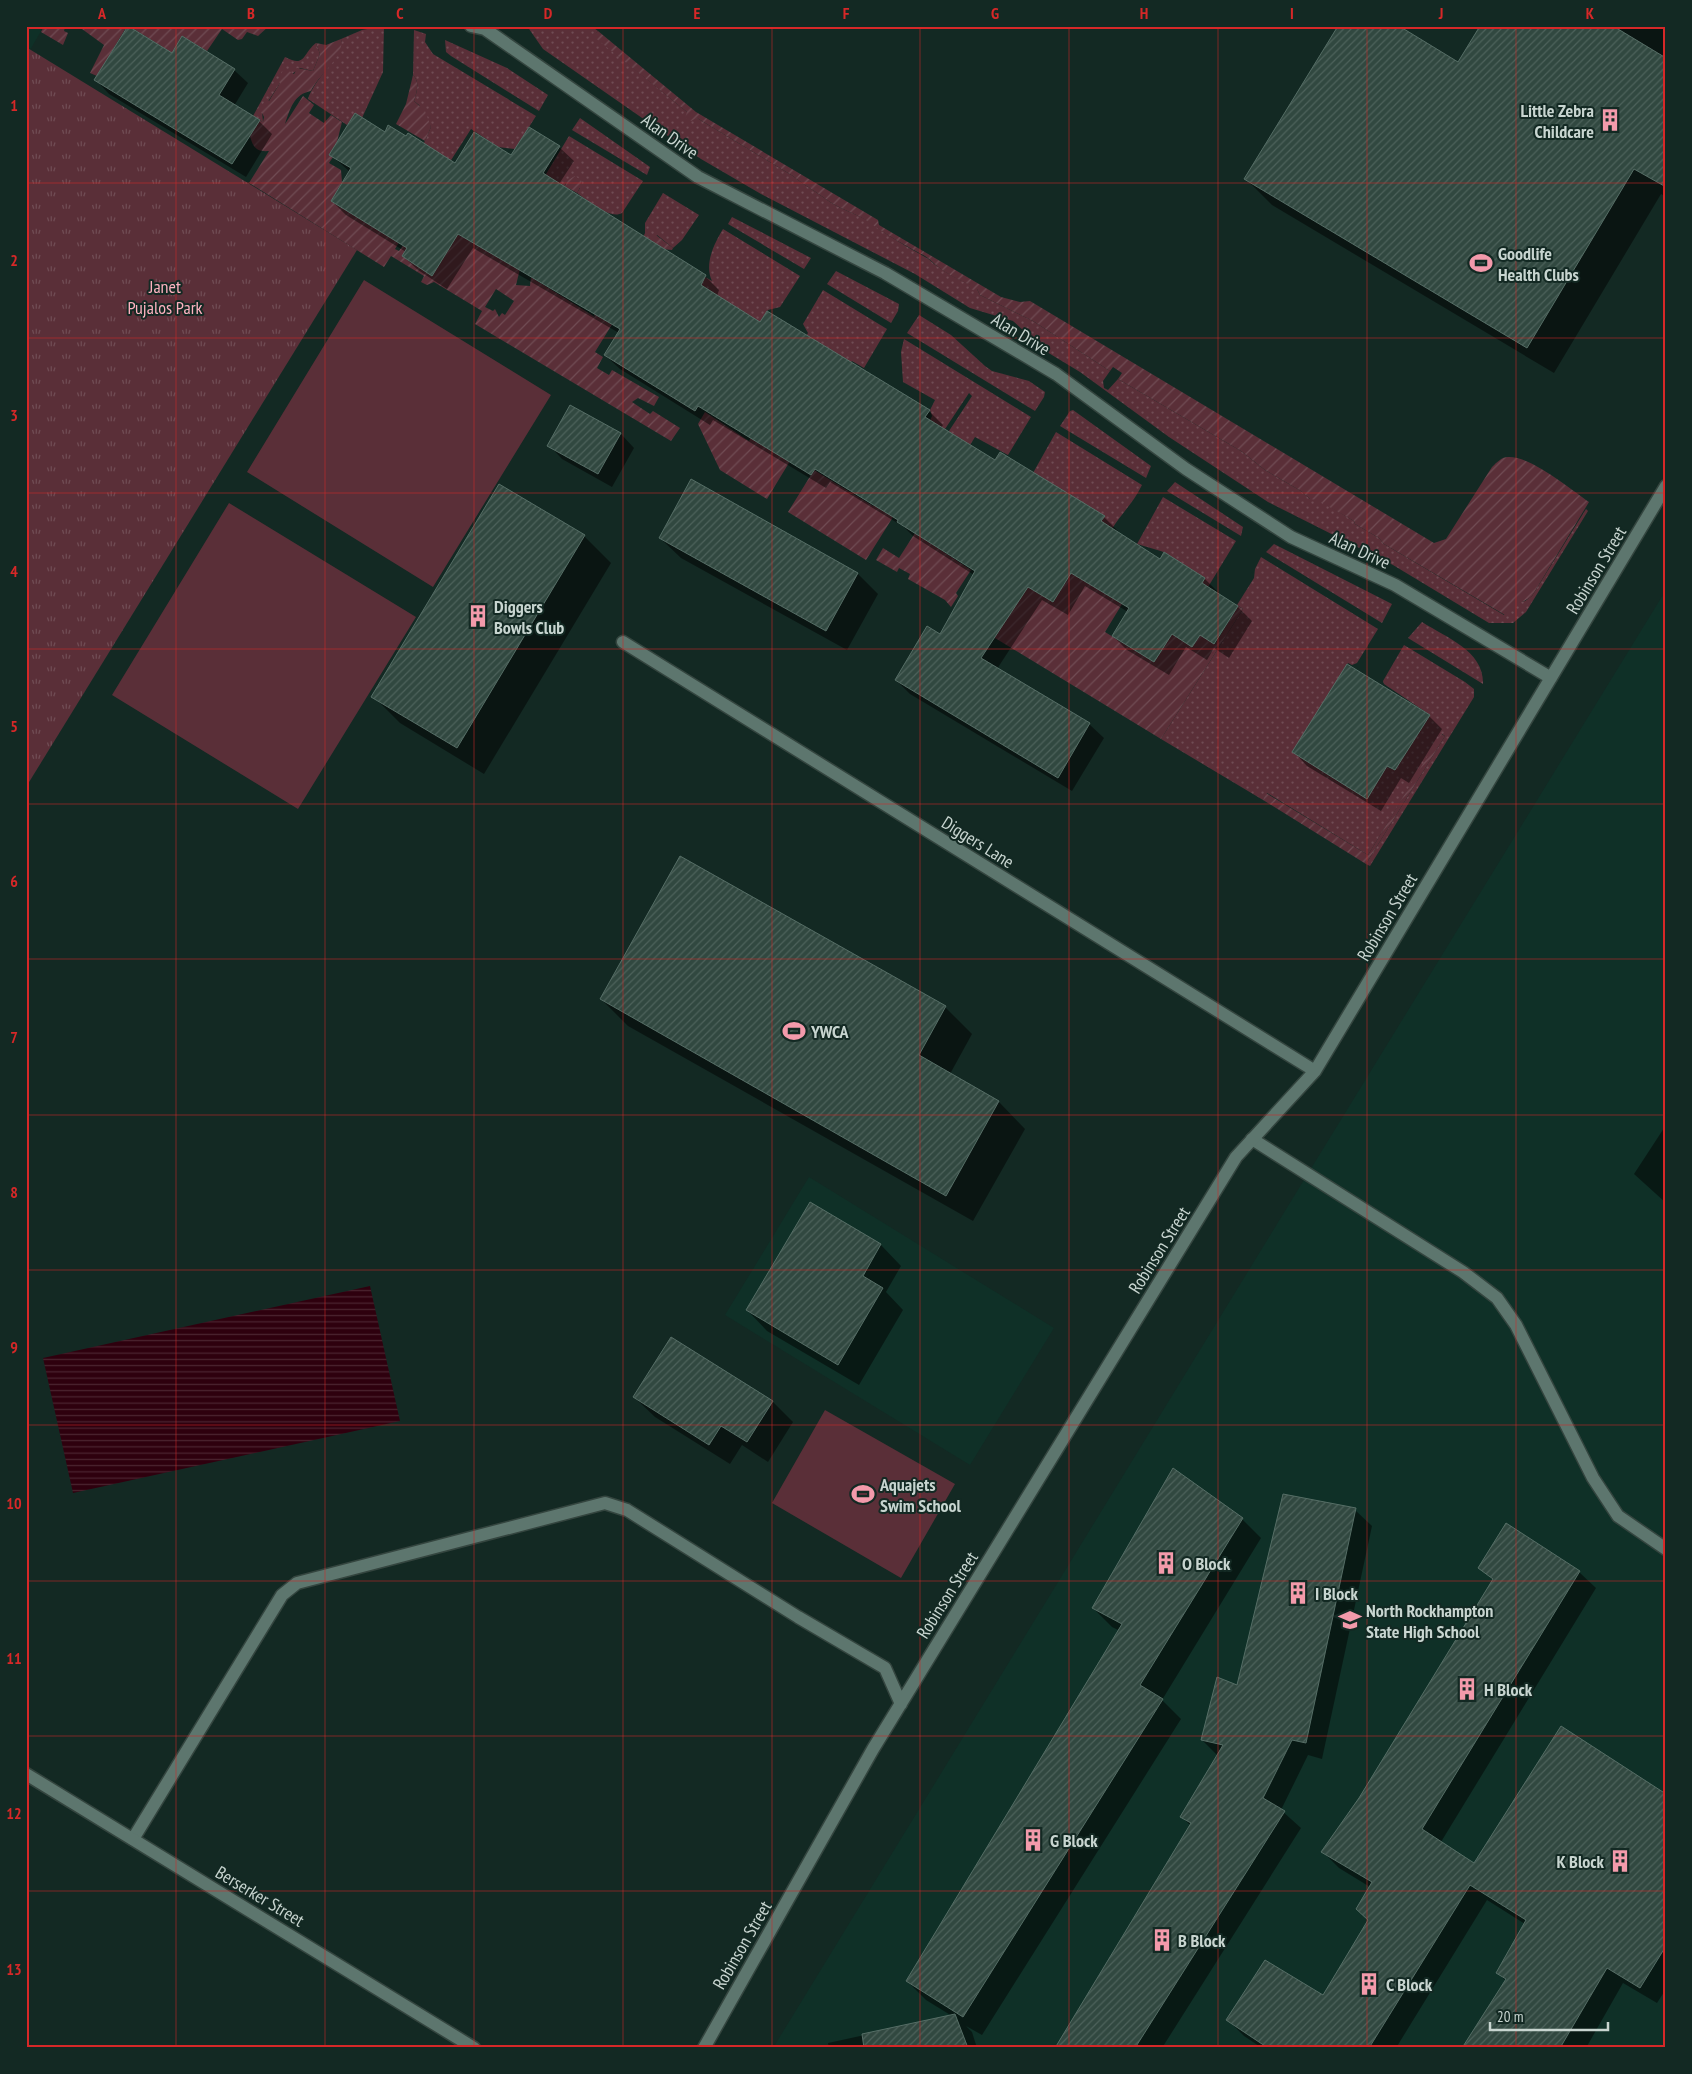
<svg xmlns="http://www.w3.org/2000/svg" width="1692" height="2074" font-family="'PT Sans Narrow',sans-serif">
  <defs>
    <pattern id="grass-dots" width="8" height="8" patternUnits="userSpaceOnUse" patternTransform="scale(1.25)"><rect width="8" height="8" fill="#5a2f38"/><path d="M2 2h.1M6 6h.1" fill="none" stroke="#704c54" stroke-width="1.8" stroke-linecap="round"/></pattern>
    <pattern id="park-tufts" width="24" height="20" patternUnits="userSpaceOnUse" patternTransform="scale(1.25)"><rect width="24" height="20" fill="#5a2f38"/><path d="M3 7l-1-3M5 7V3M7 7l1-3M15 17l-1-3M17 17v-4M19 17l1-3" fill="none" stroke="#704c54"/></pattern>
    <pattern id="garden-furrows" width="10" height="10" patternUnits="userSpaceOnUse" patternTransform="scale(1.25)"><rect width="10" height="10" fill="#5a2f38"/><path d="M-1 1l2-2M0 10L10 0M9 11l2-2" fill="none" stroke="#704c54"/></pattern>
    <pattern id="water-rules" width="6" height="5" patternUnits="userSpaceOnUse" patternTransform="scale(1.25)"><rect width="6" height="5" fill="#2e000e"/><path d="M0 2.5h6" fill="none" stroke="#4b2430"/></pattern>
    <pattern id="building-hatch" width="6" height="6" patternUnits="userSpaceOnUse" patternTransform="scale(1.25)"><rect width="6" height="6" fill="#314840"/><path d="M-1 1l2-2M0 6l6-6M5 7l2-2" fill="none" stroke="#4d625b"/></pattern>
  </defs>
  <rect width="100%" height="100%" fill="#132923"/>
  <path fill="#0f3027" d="M 26,26 L 44,26 L 30,50 L 26,47 Z
    M 1666,590 L 1666,2048 L 773,2048 L 1296,1193 Z
    M 809,1177 L 1054,1328 L 970,1465 L 725,1315 Z"/>
  <path fill="url(#grass-dots)" d="M 384,26 L 383,72 L 362,118 L 355,114 L 347,125 L 308,99 C 314,79 344,55 341,39 L 362,30 Z
    M 527,26 L 591,26 L 598,31 L 594,36 L 687,112 L 793,176 C 805,186 817,192 830,202 C 842,210 858,214 871,223 C 888,236 906,246 925,257 C 930,259 933,264 937,266 C 948,274 959,280 971,285 L 969,288 L 977,289 L 980,295 L 1033,321 L 1110,371 L 1103,381 L 1104,388 L 1108,390 L 1118,379 L 1241,451 L 1265,470 L 1301,491 L 1310,499 L 1317,499 L 1354,521 L 1355,524 L 1379,538 L 1384,544 L 1504,615 L 1513,604 L 1525,601 L 1532,596 L 1586,509 L 1588,511 L 1526,612 L 1513,623 L 1489,623 L 1393,565 L 1268,502 L 1169,437 L 1080,372 L 1047,352 L 1013,321 L 970,308 L 915,274 L 761,194 L 701,159 L 543,49 Z
    M 414,30 L 426,34 L 425,42 L 433,54 L 536,116 L 515,149 L 498,147 L 471,129 L 421,207 L 424,143 L 431,127 L 419,105 L 414,101 C 417,91 420,82 413,75 Z
    M 445,40 L 507,68 L 548,95 L 539,111 L 451,56 L 446,52 Z
    M 316,43 L 320,54 L 313,71 L 300,68 L 280,83 L 262,111 L 263,122 L 253,116 L 285,57 C 306,68 302,54 316,43 Z
    M 580,118 L 650,167 L 647,175 L 572,130 Z
    M 569,136 L 643,181 L 622,213 C 610,220 587,200 577,193 L 580,188 L 566,183 L 565,186 L 559,183 L 556,193 L 540,184 Z
    M 663,193 L 699,215 L 682,240 L 673,248 L 657,235 L 653,241 L 642,240 L 645,233 L 645,223 Z
    M 732,217 L 811,258 L 804,269 L 728,224 Z
    M 723,229 L 800,276 L 780,307 L 768,310 L 754,331 L 710,297 L 712,292 L 700,284 L 705,277 L 712,281 C 704,264 714,244 723,229 Z
    M 836,271 L 899,304 L 898,311 L 891,323 L 827,284 Z
    M 823,290 L 887,329 L 864,368 L 852,361 L 842,375 L 797,350 L 808,333 L 803,324 Z
    M 919,315 L 951,335 L 985,366 L 992,371 L 1029,381 L 1045,392 L 1044,397 L 1035,411 L 907,333 Z
    M 904,339 L 1031,417 L 1008,455 L 975,437 L 970,445 L 947,434 L 972,396 L 969,393 L 941,435 L 927,427 L 932,416 L 930,410 L 935,400 L 903,382 L 901,352 Z
    M 1073,410 L 1151,466 L 1146,478 L 1060,426 L 1070,411 Z
    M 1056,432 L 1142,485 C 1134,502 1121,514 1112,529 L 1101,522 L 1104,516 L 1033,473 Z
    M 1175,482 L 1243,527 L 1241,536 L 1167,491 Z
    M 1163,497 L 1236,541 L 1208,587 L 1202,583 L 1205,578 L 1164,552 L 1137,544 Z
    M 1274,544 L 1392,604 L 1382,623 L 1266,552 Z
    M 1261,557 L 1378,629 L 1357,663 L 1352,665 L 1348,663 L 1302,737 L 1395,770 L 1430,715 L 1384,684 L 1383,681 L 1404,645 L 1465,682 L 1474,689 L 1474,697 L 1370,866 L 1366,864 L 1445,736 L 1442,734 L 1368,855 L 1267,793 L 1263,800 L 1161,739 L 1243,609 L 1237,605 L 1254,578 L 1255,569 Z
    M 1422,622 C 1447,638 1484,651 1483,684 L 1408,638 Z"/>
  <path fill="url(#park-tufts)" d="M 26,47 L 357,250 L 26,787 Z"/>
  <path fill="url(#garden-furrows)" fill-rule="evenodd" d="M 44,26 L 127,26 L 97,76 L 90,73 L 104,45 L 82,29 L 65,27 L 64,31 L 68,33 L 63,45 L 41,32 Z
    M 129,26 L 269,26 L 258,36 L 247,32 L 242,39 L 238,40 L 222,29 L 207,51 L 182,36 L 172,53 Z
    M 598,31 L 696,112 L 878,220 L 879,225 L 1001,297 L 1020,302 L 1030,301 L 1434,543 L 1446,539 L 1492,467 C 1497,462 1502,457 1508,457 C 1531,456 1570,489 1589,502 L 1532,596 C 1519,606 1516,600 1505,615 L 1384,544 L 1379,538 L 1355,524 L 1354,521 L 1317,500 L 1310,499 L 1301,491 L 1265,470 L 1241,451 L 1118,379 L 1122,373 L 1113,367 L 1110,371 L 1033,321 L 980,295 L 977,289 L 975,291 L 969,288 L 970,285 C 959,280 947,274 937,266 C 933,263 930,259 925,256 C 906,246 888,236 870,223 C 858,214 842,210 830,202 C 817,192 805,186 793,176 L 697,118 L 691,121 L 685,118 L 687,112 L 593,36 Z
    M 341,39 C 345,57 318,75 311,91 C 294,94 290,109 285,124 L 303,96 L 314,105 L 309,113 L 324,123 L 331,115 L 342,122 L 337,142 L 329,155 L 333,157 L 329,163 L 341,170 L 342,182 L 331,201 L 393,239 L 415,203 L 421,207 L 395,249 L 399,251 L 409,237 L 413,239 L 402,256 L 432,276 L 452,244 L 455,233 L 470,241 L 479,228 L 556,193 L 559,183 L 565,186 L 568,180 L 575,176 L 581,180 L 582,184 L 577,193 L 570,189 L 564,198 L 520,269 L 516,285 L 530,286 L 531,277 L 595,317 L 594,314 L 656,235 L 673,248 L 672,250 L 662,249 L 650,263 L 595,352 L 603,357 L 597,368 L 609,375 L 612,370 L 659,397 L 654,406 L 638,398 L 632,402 L 650,414 L 653,411 L 680,428 L 671,441 L 475,324 L 482,311 L 434,282 L 427,285 L 421,282 L 424,276 L 391,256 L 384,267 L 249,183 L 269,151 C 257,152 253,148 250,136 L 259,120 L 263,122 L 264,117 L 260,109 L 266,100 L 269,101 L 280,83 L 278,81 L 284,68 L 294,74 L 297,68 L 313,71 L 320,54 L 316,43 L 326,45 ZM 496,289 L 514,301 L 505,315 L 502,313 L 499,317 L 495,309 L 493,311 L 485,307 Z
    M 413,75 C 420,82 417,91 414,101 L 425,111 L 431,127 L 425,141 L 396,124 L 406,104 Z
    M 835,387 L 767,499 L 720,470 L 698,424 L 705,412 L 749,441 L 762,418 Z
    M 814,470 L 873,506 L 876,501 L 910,490 L 866,560 L 788,512 Z
    M 915,533 L 971,570 L 956,593 L 958,596 L 951,607 L 945,600 L 908,579 L 910,574 L 899,568 L 897,572 L 876,560 L 883,548 L 899,558 Z
    M 1152,555 L 1105,632 L 1154,662 L 1172,634 L 1192,646 L 1200,635 L 1215,644 L 1238,606 L 1243,609 L 1161,739 L 972,624 L 1026,586 L 1053,602 L 1071,573 Z
    M 1441,734 L 1445,736 L 1366,864 L 1263,800 L 1266,793 L 1368,855 Z"/>
  <path fill="#5a2f38" d="M 364,280 L 551,395 L 433,587 L 247,472 Z
    M 229,503 L 416,617 L 298,809 L 112,695 Z
    M 825,1410 L 955,1484 L 901,1578 L 772,1503 Z"/>
  <path fill="url(#water-rules)" d="M 370,1286 L 400,1421 L 73,1493 L 43,1358 Z"/>
  <path fill="#0007" d="M 1481,26 L 1666,26 L 1666,197 L 1661,194 L 1554,373 L 1272,205 L 1246,179 L 1459,64 Z
    M 234,70 L 248,83 L 234,106 L 259,121 L 272,134 L 246,177 L 109,94 L 96,80 Z
    M 385,134 L 456,164 L 559,147 L 574,161 L 559,184 L 705,276 L 719,290 L 717,296 L 760,324 L 929,411 L 943,425 L 941,428 L 995,461 L 1104,517 L 1118,531 L 1117,533 L 1160,561 L 1164,553 L 1205,579 L 1219,593 L 1218,595 L 1238,607 L 1252,621 L 1229,658 L 1214,648 L 1207,660 L 1186,647 L 1169,675 L 1127,650 L 1113,636 L 1128,612 L 1085,586 L 1068,615 L 1042,600 L 997,669 L 1089,724 L 1104,738 L 1072,791 L 910,694 L 896,680 L 941,635 L 974,575 L 913,536 L 904,527 L 830,482 L 826,488 L 713,420 L 710,425 L 620,369 L 605,355 L 619,333 L 473,248 L 447,289 L 418,270 L 403,256 L 406,252 L 346,215 L 332,201 L 350,172 L 331,155 Z
    M 571,406 L 621,434 L 634,448 L 612,487 L 562,459 L 549,445 Z
    M 692,481 L 858,574 L 878,594 L 847,650 L 681,558 L 660,538 Z
    M 500,486 L 584,536 L 611,563 L 484,774 L 400,723 L 373,696 Z
    M 1429,716 L 1442,729 L 1409,783 L 1401,778 L 1381,811 L 1307,766 L 1294,752 Z
    M 601,999 L 945,1007 L 972,1034 L 950,1074 L 999,1102 L 1025,1129 L 973,1221 L 628,1026 Z
    M 1666,1125 L 1666,1203 L 1634,1174 Z
    M 810,1204 L 881,1245 L 901,1266 L 886,1292 L 903,1310 L 859,1385 L 767,1331 L 747,1310 Z
    M 671,1338 L 773,1402 L 793,1422 L 768,1462 L 742,1445 L 730,1464 L 655,1417 L 634,1397 Z
    M 1355,1510 L 1372,1526 L 1322,1759 L 1308,1755 L 1281,1810 L 1301,1828 L 1162,2048 L 1056,2048 L 1191,1826 L 1182,1817 L 1218,1756 L 1202,1740 Z
    M 1242,1519 L 1261,1538 L 1162,1700 L 1181,1719 L 982,2035 L 966,2026 L 972,2032 L 977,2048 L 829,2048 L 828,2043 L 952,2016 L 926,2000 L 907,1981 L 1120,1631 L 1112,1627 L 1093,1608 Z
    M 1480,1567 L 1579,1572 L 1596,1588 L 1441,1842 L 1474,1865 L 1666,1795 L 1666,1989 L 1657,2003 L 1623,1983 L 1586,2048 L 1464,2048 L 1506,1981 L 1498,1973 L 1525,1924 L 1487,1900 L 1396,2048 L 1262,2048 L 1244,2036 L 1228,2020 L 1323,1996 L 1369,1920 L 1370,1887 L 1339,1868 L 1323,1852 L 1360,1799 L 1494,1581 Z"/>
  <path fill="url(#building-hatch)" stroke="#566e66" d="M 128,26 L 172,53 L 182,36 L 235,69 L 219,95 L 260,120 L 232,164 L 94,80 Z
    M 1338,26 L 1399,26 L 1458,62 L 1480,26 L 1613,26 L 1666,58 L 1666,187 L 1634,169 L 1527,348 L 1244,179 Z
    M 355,113 L 385,132 L 388,125 L 406,136 L 408,133 L 455,163 L 474,132 L 511,155 L 529,127 L 560,146 L 543,173 L 706,275 L 701,285 L 760,322 L 767,311 L 930,410 L 925,417 L 995,460 L 1000,452 L 1105,516 L 1101,521 L 1160,559 L 1164,552 L 1205,578 L 1202,583 L 1238,606 L 1214,644 L 1200,635 L 1192,647 L 1172,634 L 1154,662 L 1112,636 L 1129,608 L 1071,573 L 1053,602 L 1028,587 L 981,658 L 1090,723 L 1058,778 L 895,680 L 927,626 L 940,634 L 975,571 L 897,522 L 898,520 L 815,469 L 811,475 L 698,406 L 695,411 L 604,355 L 620,329 L 458,234 L 432,276 L 402,256 L 407,248 L 331,201 L 351,168 L 329,155 Z
    M 570,405 L 621,433 L 598,474 L 547,446 Z
    M 691,479 L 858,573 L 826,631 L 659,538 Z
    M 499,484 L 585,535 L 457,748 L 371,697 Z
    M 1347,664 L 1430,715 L 1395,770 L 1387,766 L 1367,799 L 1292,752 Z
    M 680,856 L 946,1006 L 919,1055 L 999,1101 L 946,1196 L 600,999 Z
    M 810,1202 L 881,1244 L 863,1276 L 883,1288 L 838,1365 L 746,1310 Z
    M 671,1337 L 773,1401 L 747,1442 L 721,1426 L 709,1445 L 633,1397 Z
    M 1173,1468 L 1243,1518 L 1140,1685 L 1163,1699 L 963,2017 L 906,1981 L 1122,1624 L 1092,1608 Z
    M 1283,1494 L 1356,1508 L 1306,1743 L 1292,1740 L 1263,1798 L 1285,1811 L 1135,2048 L 1055,2048 L 1191,1823 L 1180,1817 L 1223,1745 L 1201,1740 L 1217,1677 L 1237,1685 Z
    M 1506,1523 L 1580,1571 L 1422,1829 L 1474,1863 L 1561,1726 L 1666,1794 L 1666,1946 L 1640,1988 L 1607,1968 L 1560,2048 L 1462,2048 L 1506,1979 L 1496,1973 L 1526,1920 L 1470,1885 L 1369,2048 L 1268,2048 L 1226,2020 L 1265,1960 L 1323,1995 L 1368,1920 L 1356,1909 L 1372,1882 L 1321,1852 L 1359,1798 L 1493,1579 L 1478,1568 Z
    M 955,2014 L 968,2048 L 864,2048 L 862,2034 Z"/>
  <g fill="none" stroke-linecap="round" stroke-linejoin="round">
    <defs>
      <path id="service" d="M 1252,1139 L 1463,1272 L 1497,1298 L 1516,1325 L 1593,1478 L 1618,1516 L 1666,1549"/>
      <path id="minor" d="M 471,26 L 485,29 L 698,177 L 885,273 L 1056,374 L 1186,469 L 1291,537 L 1395,585 L 1551,678
        M 623,642 L 1315,1071
        M 133,1839 L 282,1595 L 297,1583 L 605,1503 L 627,1510 L 798,1617 L 885,1668 L 901,1704
        M 704,2048 L 873,1749 L 1236,1157 L 1315,1071 L 1666,486"/>
      <path id="tertiary" d="M 26,1774 L 474,2048"/>
    </defs>
    <use href="#service" stroke="#34453f" stroke-width="15"/>
    <use href="#minor" stroke="#34453f" stroke-width="15"/>
    <use href="#tertiary" stroke="#34453f" stroke-width="15"/>
    <use href="#service" stroke="#5d766e" stroke-width="12"/>
    <use href="#minor" stroke="#5d766e" stroke-width="12"/>
    <use href="#tertiary" stroke="#5d766e" stroke-width="12"/>
  </g>
  <path fill="none" stroke="#d62828" stroke-width="1" stroke-opacity="0.55" d="M 176,26 L 176,2048M 325,26 L 325,2048M 474,26 L 474,2048M 623,26 L 623,2048M 772,26 L 772,2048M 920,26 L 920,2048M 1069,26 L 1069,2048M 1218,26 L 1218,2048M 1367,26 L 1367,2048M 1516,26 L 1516,2048M 26,183 L 1666,183M 26,338 L 1666,338M 26,493 L 1666,493M 26,649 L 1666,649M 26,804 L 1666,804M 26,959 L 1666,959M 26,1115 L 1666,1115M 26,1270 L 1666,1270M 26,1425 L 1666,1425M 26,1581 L 1666,1581M 26,1736 L 1666,1736M 26,1891 L 1666,1891"/>
  <defs>
    <symbol id="building-bare" viewBox="-9 -9 18 18"><path d="M-4-6H4V6H1V3H-1V6H-4ZM-2.5-4.3h1.7v1.8h-1.7ZM.8-4.3h1.7v1.8H.8ZM-2.5-1h1.7V.8h-1.7ZM.8-1h1.7V.8H.8Z" fill="#f39aab" stroke="#132923" stroke-width="2.5" paint-order="stroke"/></symbol>
    <symbol id="stadium-bare" viewBox="-9 -9 18 18"><path d="M0-5a6.5 5 0 1 0 0 10a6.5 5 0 1 0 0-10ZM-3.5-1.8h7v3.6h-7Z" fill="#f39aab" stroke="#132923" stroke-width="2.5" paint-order="stroke"/></symbol>
    <symbol id="school-bare" viewBox="-9 -9 18 18"><path d="M0-5L7-2L0 1L-7-2ZM-4 1L0 2.5L4 1V4Q0 6-4 4Z" fill="#f39aab" stroke="#132923" stroke-width="2.5" paint-order="stroke"/></symbol>
  </defs>
  <g fill-rule="evenodd">
    <use href="#building-bare" x="1594" y="104" width="32" height="32"/>
    <use href="#stadium-bare" x="1465" y="247" width="32" height="32"/>
    <use href="#building-bare" x="462" y="600" width="32" height="32"/>
    <use href="#stadium-bare" x="778" y="1015" width="32" height="32"/>
    <use href="#stadium-bare" x="847" y="1478" width="32" height="32"/>
    <use href="#building-bare" x="1150" y="1547" width="32" height="32"/>
    <use href="#building-bare" x="1282" y="1577" width="32" height="32"/>
    <use href="#school-bare" x="1334" y="1604" width="32" height="32"/>
    <use href="#building-bare" x="1451" y="1673" width="32" height="32"/>
    <use href="#building-bare" x="1017" y="1824" width="32" height="32"/>
    <use href="#building-bare" x="1604" y="1845" width="32" height="32"/>
    <use href="#building-bare" x="1146" y="1924" width="32" height="32"/>
    <use href="#building-bare" x="1353" y="1968" width="32" height="32"/>
  </g>
  <g text-anchor="middle" dominant-baseline="central" stroke-width="4" stroke-linejoin="round" paint-order="stroke">
    <g font-size="18" font-weight="bold" fill="#c8d5d0" stroke="#132923" text-anchor="start">
      <text x="1594" y="110" text-anchor="end">Little Zebra<tspan x="1594" dy="21">Childcare</tspan></text>
      <text x="1498" y="253">Goodlife<tspan x="1498" dy="21">Health Clubs</tspan></text>
      <text x="494" y="606">Diggers<tspan x="494" dy="21">Bowls Club</tspan></text>
      <text x="811" y="1031">YWCA</text>
      <text x="880" y="1484">Aquajets<tspan x="880" dy="21">Swim School</tspan></text>
      <text x="1182" y="1563">O Block</text>
      <text x="1315" y="1593">I Block</text>
      <text x="1366" y="1610">North Rockhampton<tspan x="1366" dy="21">State High School</tspan></text>
      <text x="1484" y="1689">H Block</text>
      <text x="1050" y="1840">G Block</text>
      <text x="1604" y="1861" text-anchor="end">K Block</text>
      <text x="1178" y="1940">B Block</text>
      <text x="1386" y="1984">C Block</text>
    </g>
    <g font-size="18" fill="#c8d5d0" stroke="#132923">
      <text transform="translate(670 136) rotate(35)">Alan Drive</text>
      <text transform="translate(1021 334) rotate(31)">Alan Drive</text>
      <text transform="translate(1360 550) rotate(25)">Alan Drive</text>
      <text transform="translate(1596 570) rotate(-59)">Robinson Street</text>
      <text transform="translate(978 842) rotate(32)">Diggers Lane</text>
      <text transform="translate(1387 917) rotate(-59)">Robinson Street</text>
      <text transform="translate(1159 1250) rotate(-58)">Robinson Street</text>
      <text transform="translate(947 1595) rotate(-58)">Robinson Street</text>
      <text transform="translate(260 1896) rotate(31)">Berserker Street</text>
      <text transform="translate(742 1945) rotate(-60)">Robinson Street</text>
    </g>
    <g font-size="18" fill="#feb2c0" stroke="#132923">
      <text x="165" y="286">Janet<tspan x="165" dy="21">Pujalos Park</tspan></text>
    </g>
  </g>
  <rect width="1692" height="2074" fill="none" stroke="#132923" stroke-width="55"/>
  <path d="M1490 2022v8h118v-8" fill="none" stroke="#c8d5d0" stroke-width="2.5"/>
  <text x="1497" y="2022" font-size="15" fill="#c8d5d0" stroke="#132923" stroke-width="4" paint-order="stroke">20 m</text>
  <rect x="28" y="28" width="1636" height="2018" fill="none" stroke="#d62828" stroke-width="2"/>
  <g font-size="16" text-anchor="middle" font-weight="bold" fill="#d62828">
    <text x="102" y="19">A</text>
    <text x="251" y="19">B</text>
    <text x="400" y="19">C</text>
    <text x="548" y="19">D</text>
    <text x="697" y="19">E</text>
    <text x="846" y="19">F</text>
    <text x="995" y="19">G</text>
    <text x="1144" y="19">H</text>
    <text x="1292" y="19">I</text>
    <text x="1441" y="19">J</text>
    <text x="1590" y="19">K</text>
    <text x="14" y="111">1</text>
    <text x="14" y="266">2</text>
    <text x="14" y="421">3</text>
    <text x="14" y="577">4</text>
    <text x="14" y="732">5</text>
    <text x="14" y="887">6</text>
    <text x="14" y="1043">7</text>
    <text x="14" y="1198">8</text>
    <text x="14" y="1353">9</text>
    <text x="14" y="1509">10</text>
    <text x="14" y="1664">11</text>
    <text x="14" y="1819">12</text>
    <text x="14" y="1975">13</text>
  </g>
</svg>
